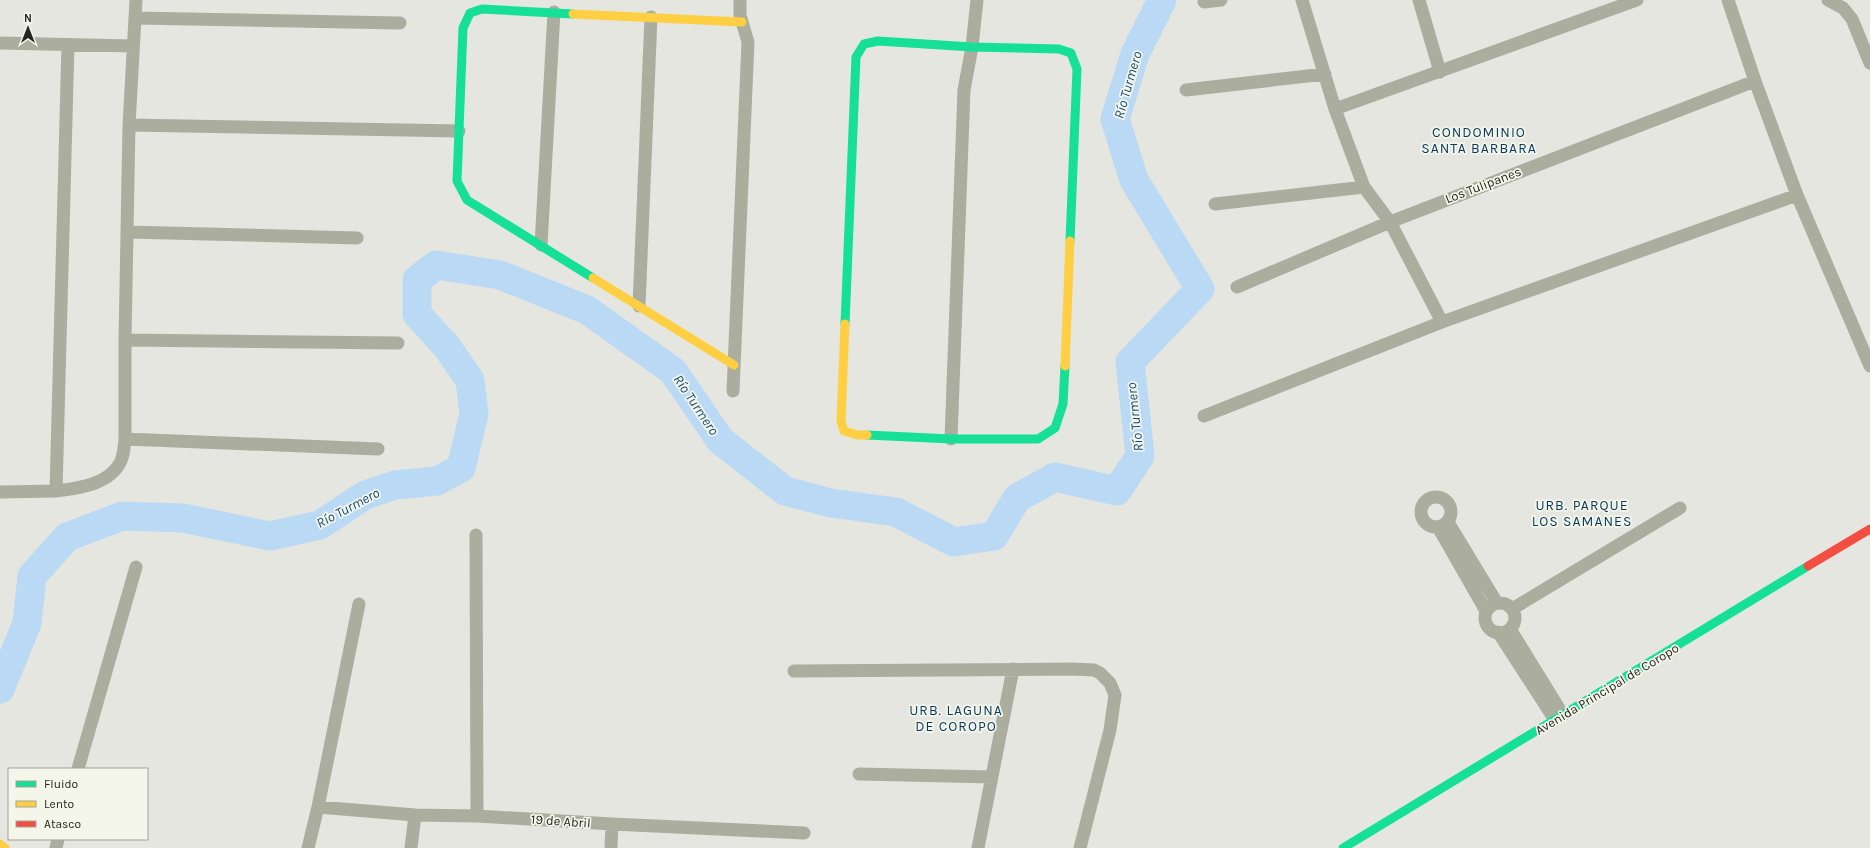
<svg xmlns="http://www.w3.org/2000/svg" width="1870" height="848" font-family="Karla,sans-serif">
  <rect width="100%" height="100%" fill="#e5e6e0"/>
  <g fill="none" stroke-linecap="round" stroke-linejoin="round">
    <path stroke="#bad9f4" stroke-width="29" d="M 0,689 L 27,623 L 32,576 L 67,537 L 122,516 L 183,518 L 270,536 L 320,525 L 365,495 L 395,485 L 437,481 L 461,468 L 474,414 L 470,380 L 447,347 L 417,314 L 417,280 L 436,265 L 500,275 L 587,310 L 673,371 L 720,440 L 785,491 L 831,503 L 896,512 L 954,542 L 994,536 L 1017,498 L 1055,477 L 1117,491 L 1140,456 L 1130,362 L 1200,289 L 1134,180 L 1115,119 L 1135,54 L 1162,0"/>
    <path stroke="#abae9f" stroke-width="13" d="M 1302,0 L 1335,109 L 1364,187 L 1390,222 L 1442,322
      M 1419,0 L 1440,72
      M 1728,0 L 1755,81 L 1797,195 L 1870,366
      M 1828,0 L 1843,8 L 1852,19 L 1870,63
      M 1204,2 L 1221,0
      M 135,18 L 400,23
      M 0,43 L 133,46
      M 1186,90 L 1325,74
      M 1335,109 L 1637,0
      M 129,125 L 459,131
      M 1215,204 L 1364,187
      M 128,232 L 357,238
      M 541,245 L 554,12
      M 1237,287 L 1390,222 L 1755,81
      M 639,306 L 651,17
      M 125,340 L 398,343
      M 733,391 L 748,42 L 740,15 L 740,0
      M 1204,416 L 1442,322 L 1797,195
      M 125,439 L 378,449
      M 951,439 L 964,90 L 972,47 L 977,0
      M 56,491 C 78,488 108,485 120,463 C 124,456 124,447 125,439 L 125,340 L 129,125 L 136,0
      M 0,492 L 56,491 L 68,45
      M1421 512a15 15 0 1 1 30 0a15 15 0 1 1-30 0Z
      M 1448,522 L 1497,603
      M 1438,527 L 1486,611
      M 476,535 L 477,816
      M1485 618a15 15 0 1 1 30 0a15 15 0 1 1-30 0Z
      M 1512,609 L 1680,508
      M 1510,629 L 1563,715
      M 1498,632 L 1555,720
      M 794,671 L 1072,669 L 1094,670 L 1100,673 L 1110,683 L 1115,695 L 1110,730 L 1080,848
      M 78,769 L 136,567
      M 859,774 L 992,777
      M 318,807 L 415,815 L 477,816 L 612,824 L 804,833
      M 56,848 L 58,839
      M 308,848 L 318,807 L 359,604
      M 411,848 L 415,815
      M 611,848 L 612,824
      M 978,848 L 1013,669"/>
    <path stroke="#16e098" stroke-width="9" d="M 573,14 L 482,9 L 470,13 L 463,28 L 457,181 L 467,200 L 593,278
      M 878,41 L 972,47 L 1059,49 L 1071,53 L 1077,69 L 1070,241
      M 845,324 L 856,57 L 864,44 L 878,41
      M 867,435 L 951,439 L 1038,439 L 1055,428 L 1063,404 L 1065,366
      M 1343,848 L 1808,566"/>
    <path stroke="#ffcf43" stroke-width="9" d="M 573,14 L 742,22
      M 593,278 L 734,365
      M 845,324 L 841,421 L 844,431 L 858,435 L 867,435
      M 1065,366 L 1070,241
      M 0,844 L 5,848"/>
    <path stroke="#f24e42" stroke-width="9" d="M 1808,566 L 1870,529"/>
  </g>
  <g text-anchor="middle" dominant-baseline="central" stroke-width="3.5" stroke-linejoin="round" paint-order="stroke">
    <g font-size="13" fill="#252521" stroke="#f4f6ea">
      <text transform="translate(1483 185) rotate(-21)">Los Tulipanes</text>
      <text transform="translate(1607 689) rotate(-31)">Avenida Principal de Coropo</text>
      <text transform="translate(561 821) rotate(4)">19 de Abril</text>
    </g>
    <g font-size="14" font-style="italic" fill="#144c76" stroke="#f4f6ea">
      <text transform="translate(1128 85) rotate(-74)">Río Turmero</text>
      <text transform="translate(696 405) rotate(56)">Río Turmero</text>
      <text transform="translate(1135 417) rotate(-96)">Río Turmero</text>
      <text transform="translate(348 508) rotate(-28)">Río Turmero</text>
    </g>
    <g font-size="14" letter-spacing="1" fill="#083a5e" stroke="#f4f6ea">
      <text x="1479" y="132">CONDOMINIO<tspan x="1479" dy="16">SANTA BARBARA</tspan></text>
      <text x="1582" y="505">URB. PARQUE<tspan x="1582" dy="16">LOS SAMANES</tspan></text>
      <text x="956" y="710">URB. LAGUNA<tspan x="956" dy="16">DE COROPO</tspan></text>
    </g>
  </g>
  <rect x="8" y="768" width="140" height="72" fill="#f4f6ea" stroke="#a1a29a"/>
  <rect x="16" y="781" width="20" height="6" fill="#16e098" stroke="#a1a29a"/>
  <text x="44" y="788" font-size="12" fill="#252521">Fluido</text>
  <rect x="16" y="801" width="20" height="6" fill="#ffcf43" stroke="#a1a29a"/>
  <text x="44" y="808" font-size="12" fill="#252521">Lento</text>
  <rect x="16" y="821" width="20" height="6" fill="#f24e42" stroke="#a1a29a"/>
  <text x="44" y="828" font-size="12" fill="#252521">Atasco</text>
  <g transform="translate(28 28)" stroke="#f4f6ea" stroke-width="3" paint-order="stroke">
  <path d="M0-3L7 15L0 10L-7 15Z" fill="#252521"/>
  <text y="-6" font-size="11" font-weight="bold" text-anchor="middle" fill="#252521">N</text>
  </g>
</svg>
